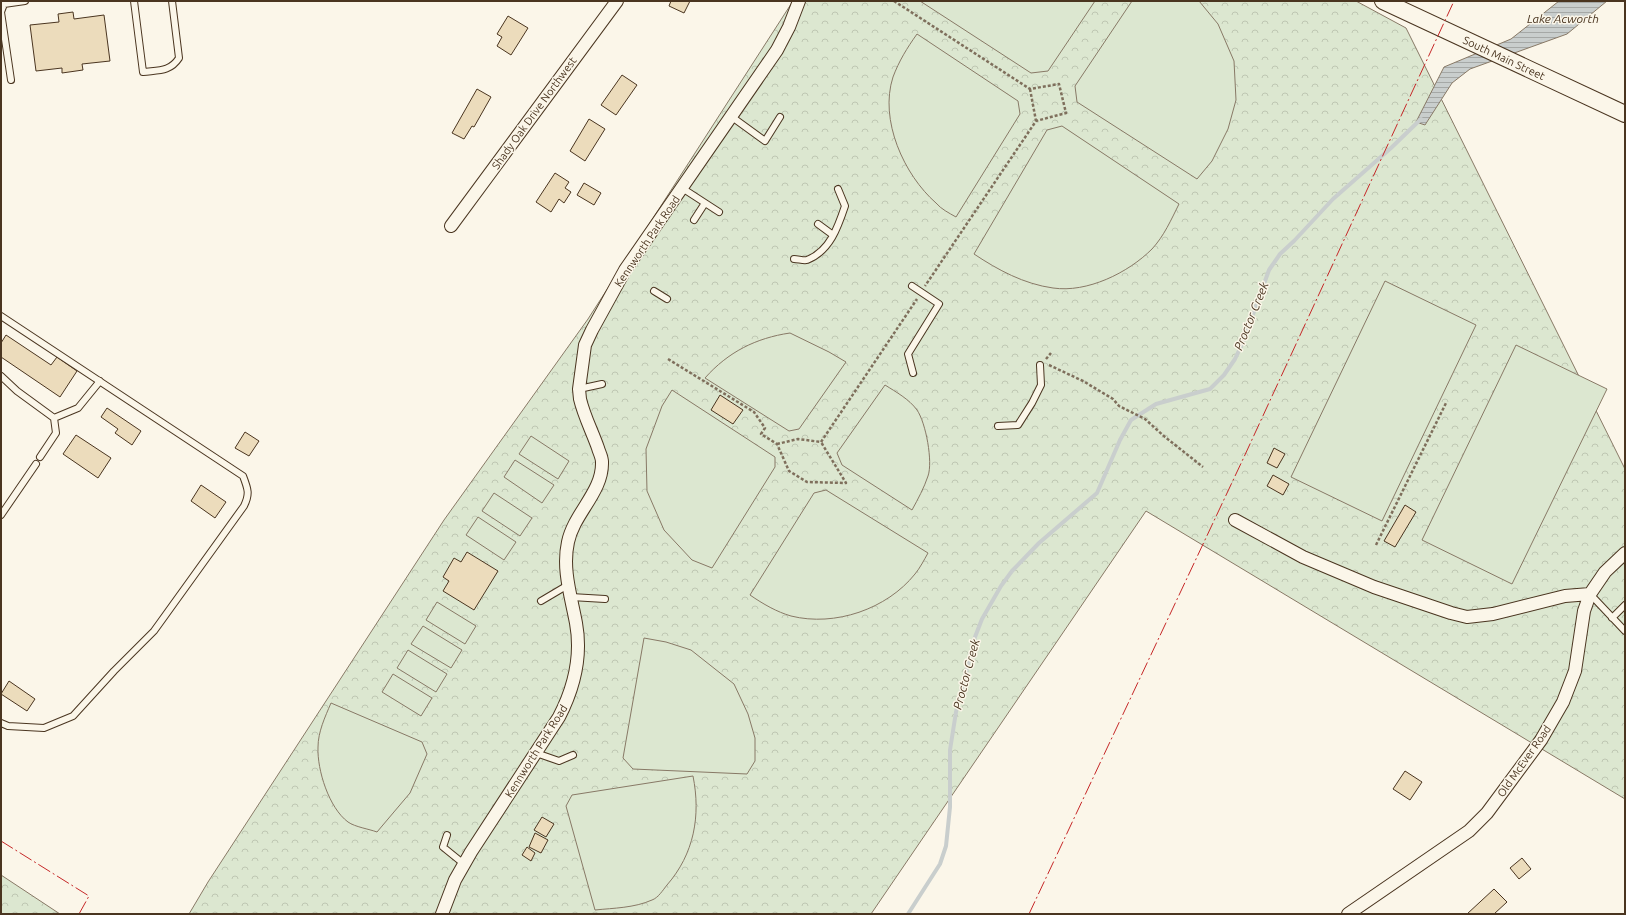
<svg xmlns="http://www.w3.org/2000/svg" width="1626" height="915" font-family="Ubuntu,sans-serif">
  <defs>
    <pattern id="forest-crowns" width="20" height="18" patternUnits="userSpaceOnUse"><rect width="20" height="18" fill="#dce7d0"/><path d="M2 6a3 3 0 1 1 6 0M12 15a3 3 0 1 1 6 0" fill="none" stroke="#bec7b2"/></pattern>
    <pattern id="water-rules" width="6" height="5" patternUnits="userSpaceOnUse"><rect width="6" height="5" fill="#c9cecd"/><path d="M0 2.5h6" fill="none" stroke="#a5a8a6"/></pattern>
  </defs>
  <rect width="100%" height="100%" fill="#fbf6e9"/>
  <path fill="url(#forest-crowns)" stroke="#887966" d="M 793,1 L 1356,1 L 1406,28 L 1625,469 L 1625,799 L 1146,511 L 871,914 L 189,914 L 208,882 L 444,520 L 588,319 Z
    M 1,875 L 60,914 L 1,914 Z"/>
  <path fill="#dce7d0" stroke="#887966" d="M 920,1 L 1095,1 L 1048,71 L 1031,73 Z
    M 1132,1 L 1199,1 L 1218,24 L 1234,61 L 1236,100 L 1228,129 L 1212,161 L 1197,179 L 1077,102 L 1075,86 Z
    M 917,34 L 1018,101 L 1020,114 L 956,217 C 949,213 941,209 936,203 C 904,175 879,120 893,77 C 899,61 907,48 917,34 Z
    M 1062,126 L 1179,204 C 1171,220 1164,236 1152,249 C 1128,273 1087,293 1053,288 C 1024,284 998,270 974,254 L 1047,130 Z
    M 1385,281 L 1476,325 L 1382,521 L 1291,477 Z
    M 790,333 L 829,352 L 846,362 L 799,429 L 789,431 L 705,378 C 728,352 756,338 790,333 Z
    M 1516,345 L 1607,389 L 1512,584 L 1422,540 Z
    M 885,385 C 896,392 909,399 917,410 C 926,423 933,462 928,476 C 924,488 918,499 912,510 L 842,465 L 837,453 Z
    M 672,390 L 775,457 L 775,467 L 712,568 L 692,560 L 664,530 L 647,491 L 646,449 L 662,406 Z
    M 531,436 L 569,461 L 558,479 L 519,454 Z
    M 515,460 L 554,485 L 542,503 L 504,477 Z
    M 826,490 L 928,553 C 924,560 920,568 915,574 C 887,609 835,627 791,616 C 777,612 763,604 750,595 L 814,493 Z
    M 494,493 L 532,518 L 520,536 L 482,511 Z
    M 478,517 L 516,542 L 504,560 L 466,535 Z
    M 437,602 L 476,626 L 465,644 L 426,620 Z
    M 423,626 L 462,650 L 451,668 L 411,644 Z
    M 644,638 L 666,642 L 691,650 L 734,684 L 748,714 L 755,738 L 755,761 L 747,774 L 633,769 L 623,758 Z
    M 408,650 L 447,674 L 436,692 L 397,668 Z
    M 393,674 L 432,698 L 421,716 L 382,692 Z
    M 331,703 L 422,742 L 427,754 L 410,793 L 377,832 C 369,829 355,827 348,822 C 329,808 317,770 318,747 C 318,732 325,717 331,703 Z
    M 693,776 C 701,816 694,854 667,885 C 663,890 658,898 652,900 C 634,908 614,908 595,910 L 566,806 L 572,795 Z"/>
  <path fill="url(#water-rules)" stroke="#887966" d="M 1559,1 L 1607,1 L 1567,34 L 1470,69 L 1452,83 L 1425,125 L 1416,122 L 1444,67 L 1511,39 Z"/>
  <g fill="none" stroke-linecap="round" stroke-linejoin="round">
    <path stroke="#c9cecd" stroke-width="4" d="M 908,914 L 940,864 L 946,846 L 950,807 L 950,750 L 956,712 L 975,637 L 982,619 L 1001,586 L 1012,571 L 1039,543 L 1097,493 L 1120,440 L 1131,420 L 1156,404 L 1210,389 L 1224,375 L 1235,359 L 1243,342 L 1269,270 L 1280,254 L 1294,241 L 1333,199 L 1391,148 L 1421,119"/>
  </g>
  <path fill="#ecdcbc" stroke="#4a3520" d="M 671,1 L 690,1 L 684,13 L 669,6 Z
    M 73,12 L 74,19 L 104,15 L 110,61 L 82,64 L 83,70 L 62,73 L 62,68 L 36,71 L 30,25 L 59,22 L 58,14 Z
    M 508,16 L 528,28 L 511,55 L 497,46 L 502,37 L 497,34 Z
    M 622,75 L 637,85 L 616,115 L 601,105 Z
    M 477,89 L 491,97 L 474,127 L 472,126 L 464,139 L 452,133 Z
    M 589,119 L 605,129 L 585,161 L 570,151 Z
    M 555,173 L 569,182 L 565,188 L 571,192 L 564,203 L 559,199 L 551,212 L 536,202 Z
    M 584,183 L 601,193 L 594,205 L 577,195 Z
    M 6,335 L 51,365 L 57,357 L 77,371 L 60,397 L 1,357 L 1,343 Z
    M 720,395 L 743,410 L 733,424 L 711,410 Z
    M 107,408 L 141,431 L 132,445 L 115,433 L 118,429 L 101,417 Z
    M 245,432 L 259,441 L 249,456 L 235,448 Z
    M 76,435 L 111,458 L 98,478 L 63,454 Z
    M 1274,448 L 1285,454 L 1277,468 L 1267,463 Z
    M 1273,475 L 1289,484 L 1283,495 L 1267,486 Z
    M 201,485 L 226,502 L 215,518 L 191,501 Z
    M 1405,505 L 1416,512 L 1395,547 L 1384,541 Z
    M 467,552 L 498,571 L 474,610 L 443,591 L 449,581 L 443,577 L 454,558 L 461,562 Z
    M 9,681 L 35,699 L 27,711 L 1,694 Z
    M 1405,771 L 1422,782 L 1410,800 L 1393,789 Z
    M 542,817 L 554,824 L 546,837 L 534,830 Z
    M 535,833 L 548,840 L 541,853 L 529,847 Z
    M 527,847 L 535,853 L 531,861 L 522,855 Z
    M 1522,858 L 1531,869 L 1519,879 L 1510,868 Z
    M 1494,889 L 1507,902 L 1494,914 L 1467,914 Z"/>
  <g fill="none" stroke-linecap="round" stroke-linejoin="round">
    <defs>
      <path id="service" d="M 134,1 L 143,72 C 158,70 170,72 179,58 L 172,1
        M 11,80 L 1,12 L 4,4 L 25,1
        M 732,117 L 765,141 L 780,117
        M 682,188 L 719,212
        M 694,220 L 705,203
        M 818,224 L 833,235
        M 794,259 C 798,259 804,261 807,260 C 830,251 838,227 845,206 L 838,189
        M 912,286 L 939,304 L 908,354 L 913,373
        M 654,291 L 667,299
        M 1,316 L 243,476 C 248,489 250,494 244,506 L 154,631 L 114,671 L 73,716 L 44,728 L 8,726 L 1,723
        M 1,376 L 17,391 L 54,418 L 78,408 L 100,381
        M 579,389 L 602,384
        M 998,426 L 1018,425 L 1032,403 L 1041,385 L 1040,365
        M 40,457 L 56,433 L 54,418
        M 1,515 L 36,464
        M 1590,594 L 1625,631
        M 571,597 L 605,599
        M 541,601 L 568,585
        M 1612,618 L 1625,605
        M 536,753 L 559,761 L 573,755
        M 447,835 L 443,847 L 464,864"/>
      <path id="minor" d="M 451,226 L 617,1
        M 1235,520 L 1303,557 L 1374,587 L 1451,613 L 1467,617 L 1493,614 L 1565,596 L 1590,594
        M 442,914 L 455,880 L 471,852 L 559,717 C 574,688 582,656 576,623 C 571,596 562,569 568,542 C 574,513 603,492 602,462 C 602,457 599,452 598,448 C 592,431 584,416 580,399 L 579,389 L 585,345 L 592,330 L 625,270 L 777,50 L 789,27 L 799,1
        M 1348,914 L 1469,831 L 1487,813 L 1541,740 L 1563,702 L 1575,671 L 1584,611 L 1590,594 L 1605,572 L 1625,553"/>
      <path id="secondary" d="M 1383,1 L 1625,114"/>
    </defs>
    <use href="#service" stroke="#4a3520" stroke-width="8"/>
    <use href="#minor" stroke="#4a3520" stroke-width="14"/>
    <use href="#secondary" stroke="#4a3520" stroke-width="18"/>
    <path stroke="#7f6f5c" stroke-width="2.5" stroke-dasharray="3 2" stroke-linecap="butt" d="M 894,1 L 1030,89 L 1059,84 L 1066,113 L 1036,121 L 925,286
      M 1030,89 L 1036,121
      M 668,359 L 754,412 L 765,428 L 761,434 L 777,444 L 789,471 L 807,482 L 846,483 L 821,442
      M 1046,359 L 1051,353
      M 1049,365 L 1083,381 L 1113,399 L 1119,406 L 1145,419 L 1165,437 L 1203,467
      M 821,442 L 917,299
      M 777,444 L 798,439 L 821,442
      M 1376,545 L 1446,403"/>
    <use href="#service" stroke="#fbf6e9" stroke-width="6"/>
    <use href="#minor" stroke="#fbf6e9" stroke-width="12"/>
    <use href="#secondary" stroke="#fbf6e9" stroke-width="16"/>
    <path stroke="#c62828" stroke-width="1" stroke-dasharray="14 3 2 3" stroke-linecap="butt" d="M 1,841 L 89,896 L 79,914
      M 1029,914 L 1244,457 L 1454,1"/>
  </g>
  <g text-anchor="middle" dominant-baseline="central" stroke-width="3" stroke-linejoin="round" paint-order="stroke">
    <g font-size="11" fill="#4a3520" stroke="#fbf6e9">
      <text transform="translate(1504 58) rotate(25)">South Main Street</text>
      <text transform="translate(534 113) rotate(-54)">Shady Oak Drive Northwest</text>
      <text transform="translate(647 241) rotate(-56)">Kennworth Park Road</text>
      <text transform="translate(536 751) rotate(-58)">Kennworth Park Road</text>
      <text transform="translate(1524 761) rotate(-55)">Old McEver Road</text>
    </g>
    <g font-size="12" font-style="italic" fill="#4a3520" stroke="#fbf6e9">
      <text x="1563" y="18">Lake Acworth</text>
      <text transform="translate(1251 316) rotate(-68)">Proctor Creek</text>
      <text transform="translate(966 674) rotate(-75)">Proctor Creek</text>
    </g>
  </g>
  <rect width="1626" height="915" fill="none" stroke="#4a3520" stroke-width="4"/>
</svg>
